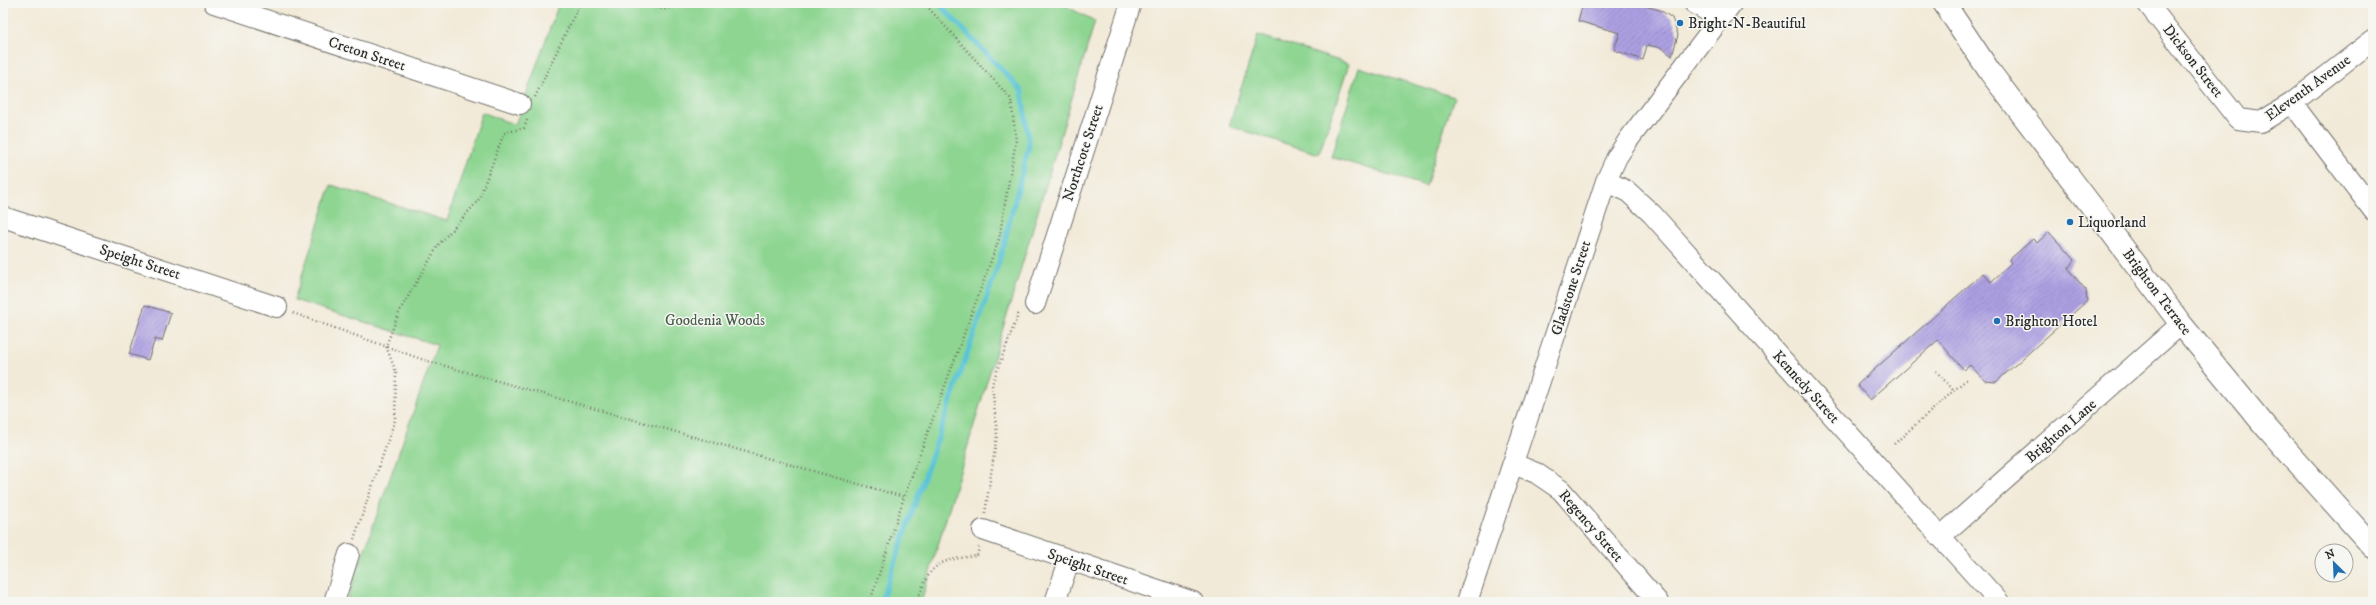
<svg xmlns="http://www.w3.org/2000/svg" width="2376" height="605" font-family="'IM FELL DW Pica',serif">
  <defs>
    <pattern id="building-hatch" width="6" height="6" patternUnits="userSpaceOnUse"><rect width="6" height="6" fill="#ada0e3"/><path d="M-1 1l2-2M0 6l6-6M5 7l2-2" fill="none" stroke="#8d83b8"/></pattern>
  </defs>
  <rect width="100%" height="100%" fill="#f6f6f2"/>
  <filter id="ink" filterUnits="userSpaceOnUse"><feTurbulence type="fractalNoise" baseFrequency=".025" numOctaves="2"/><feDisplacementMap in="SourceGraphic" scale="8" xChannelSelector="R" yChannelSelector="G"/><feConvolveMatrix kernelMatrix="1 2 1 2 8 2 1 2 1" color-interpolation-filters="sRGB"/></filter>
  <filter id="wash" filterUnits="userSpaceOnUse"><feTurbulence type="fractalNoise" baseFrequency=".012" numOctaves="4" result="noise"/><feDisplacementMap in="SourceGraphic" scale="16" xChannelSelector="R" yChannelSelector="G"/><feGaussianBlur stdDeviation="0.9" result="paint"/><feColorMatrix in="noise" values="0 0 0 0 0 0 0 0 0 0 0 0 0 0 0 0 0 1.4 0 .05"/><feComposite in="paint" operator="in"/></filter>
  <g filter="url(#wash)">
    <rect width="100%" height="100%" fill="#f2ead8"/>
    <path fill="#8dd591" stroke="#5c805e" d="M 559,3 L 1060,3 L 1095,21 L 921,602 L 346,602 L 437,345 L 294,300 L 331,185 L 447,221 L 482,112 L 515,125 Z
      M 1258,35 L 1349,64 L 1319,154 L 1229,126 Z
      M 1359,67 L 1454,97 L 1426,186 L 1331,157 Z"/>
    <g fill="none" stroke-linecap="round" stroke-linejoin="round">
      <path stroke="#5ac4d6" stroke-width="5" d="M 881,602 L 999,262 L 1029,146 L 1022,91 L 938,3"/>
    </g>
    <g id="blocks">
      <path fill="url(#building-hatch)" d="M 1583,3 L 1633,3 L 1660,10 L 1672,18 L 1678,35 L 1672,56 L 1662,48 L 1647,45 L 1643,60 L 1614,50 L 1620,33 L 1578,21 Z
        M 2049,232 L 2074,260 L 2068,269 L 2086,290 L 2087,301 L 1996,382 L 1985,381 L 1970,365 L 1964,370 L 1938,340 L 1870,400 L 1857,385 L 1983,273 L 1991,282 L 2011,263 L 2009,260 L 2033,239 L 2037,243 Z
        M 145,305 L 171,313 L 162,341 L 155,339 L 148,360 L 129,354 Z"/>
    </g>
  </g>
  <g filter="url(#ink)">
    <use href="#blocks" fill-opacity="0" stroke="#716e68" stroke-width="1"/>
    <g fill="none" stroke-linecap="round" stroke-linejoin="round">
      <defs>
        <path id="minor" d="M 214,3 L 520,104
          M 1694,3 L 1720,19
          M 2147,3 L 2238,119 L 2261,122 L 2292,103 L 2373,40
          M 2292,103 L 2373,210
          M 1606,181 L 1627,191 L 1652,214 L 1999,602
          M 3,217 L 277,307
          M 1035,304 L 1131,3
          M 1514,464 L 1536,473 L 1561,490 L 1658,602
          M 983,530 L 1193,602
          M 1940,537 L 2181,324
          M 334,602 L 349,554
          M 1055,602 L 1069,561
          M 1467,602 L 1606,181 L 1617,157 L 1629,139 L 1732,3"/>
        <path id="major" d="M 1944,3 L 1990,72 L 2181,324 L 2265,426 L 2373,547"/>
      </defs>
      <use href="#minor" stroke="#716e68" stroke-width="22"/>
      <use href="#major" stroke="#716e68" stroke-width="24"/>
      <path stroke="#716e68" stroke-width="2.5" stroke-dasharray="1 3" stroke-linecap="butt" d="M 637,3 L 665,9 L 691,3
        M 535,97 L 580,3
        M 293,313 L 424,360 L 904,497
        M 1936,371 L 1954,391
        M 1894,444 L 1968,378
        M 985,513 L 997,435 L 992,384 L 1019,312
        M 354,539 L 395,420 L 396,372 L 386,346 L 400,310 L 439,244 L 478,201 L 504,133 L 524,128 L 527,120
        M 870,602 L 904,497 L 999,239 L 1016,140 L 1011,99 L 924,3
        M 917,602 C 930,564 936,560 977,556 L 979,547"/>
      <use href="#minor" stroke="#fff" stroke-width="20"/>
      <use href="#major" stroke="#fff" stroke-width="22"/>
    </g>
  </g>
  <g fill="#1f6fb2" stroke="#f6f6f2" stroke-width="1.5">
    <circle cx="1680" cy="23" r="4"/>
    <circle cx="2070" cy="222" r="4"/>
    <circle cx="1997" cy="321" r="4"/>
  </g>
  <g text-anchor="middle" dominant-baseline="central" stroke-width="3" stroke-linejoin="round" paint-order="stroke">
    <g font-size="15" fill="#2b2b2b" stroke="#f6f6f2" text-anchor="start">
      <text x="1688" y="23">Bright-N-Beautiful</text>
      <text x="2078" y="222">Liquorland</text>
      <text x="2005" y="321">Brighton Hotel</text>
    </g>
    <g font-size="15" fill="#2b2b2b" stroke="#f6f6f2">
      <text transform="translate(367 54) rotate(18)">Creton Street</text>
      <text transform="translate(2193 61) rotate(52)">Dickson Street</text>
      <text transform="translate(2308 88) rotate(-36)">Eleventh Avenue</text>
      <text transform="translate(1083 153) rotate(-72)">Northcote Street</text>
      <text transform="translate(140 262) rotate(18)">Speight Street</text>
      <text transform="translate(1571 288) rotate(-72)">Gladstone Street</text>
      <text transform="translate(2157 292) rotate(53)">Brighton Terrace</text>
      <text transform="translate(1806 387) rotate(48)">Kennedy Street</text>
      <text transform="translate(2061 431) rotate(-41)">Brighton Lane</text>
      <text transform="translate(1591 526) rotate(49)">Regency Street</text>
      <text transform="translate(1088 567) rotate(19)">Speight Street</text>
    </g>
    <g font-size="15" fill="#485e4a" stroke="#f6f6f2">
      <text x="715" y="320">Goodenia Woods</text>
    </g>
  </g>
  <rect width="2376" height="605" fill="none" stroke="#f6f6f2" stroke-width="16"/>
  <g transform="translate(2334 563) rotate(336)"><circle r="19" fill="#f6f6f2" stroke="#a5a5a2"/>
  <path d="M0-3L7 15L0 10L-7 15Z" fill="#1f6fb2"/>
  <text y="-6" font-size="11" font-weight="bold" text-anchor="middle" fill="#2b2b2b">N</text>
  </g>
</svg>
